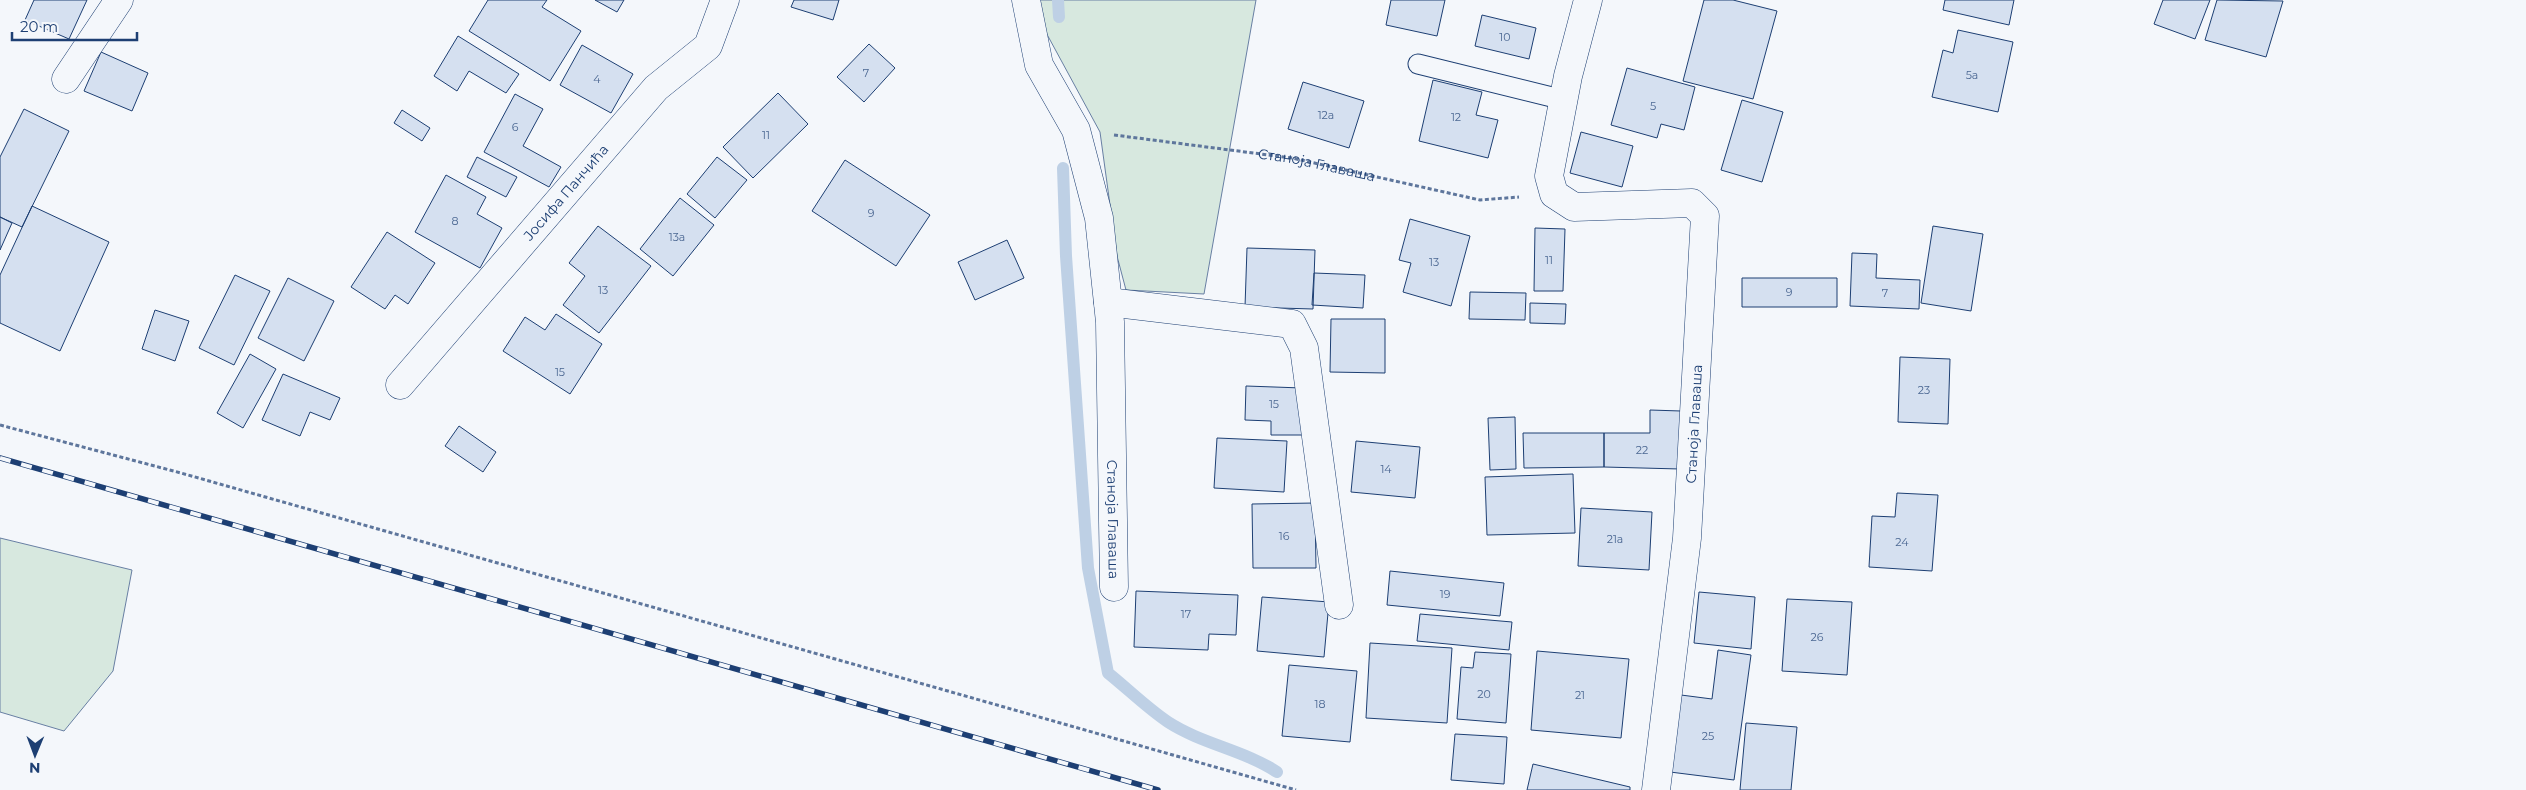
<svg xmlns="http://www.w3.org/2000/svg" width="2526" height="790" font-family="Montserrat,sans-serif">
  <rect width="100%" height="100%" fill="#f4f7fb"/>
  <path fill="#d7e8df" stroke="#687fa3" d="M 1036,0 L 1256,0 L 1204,294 L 1126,290 L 1117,256 L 1100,132 L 1043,27 Z
    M 0,538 L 132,570 L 113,671 L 64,731 L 0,712 Z"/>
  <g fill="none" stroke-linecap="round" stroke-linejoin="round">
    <path stroke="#bed0e5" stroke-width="12" d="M 1058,0 L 1059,17
      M 1063,168 L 1066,256 L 1088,568 L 1108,673 C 1128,689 1147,708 1168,722 C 1202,744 1244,750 1277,772"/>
  </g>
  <path fill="#d5e0f0" stroke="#1d3f73" d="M 34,0 L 87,0 L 69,39 L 25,20 Z
    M 488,0 L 547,0 L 542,7 L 581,31 L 550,81 L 469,31 Z
    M 595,0 L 624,0 L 617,12 Z
    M 794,0 L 839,0 L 833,20 L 791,7 Z
    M 1391,0 L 1445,0 L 1437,36 L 1386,25 Z
    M 1704,0 L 1733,0 L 1777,11 L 1753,99 L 1683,81 Z
    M 1945,0 L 2014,0 L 2009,25 L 1943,10 Z
    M 2163,0 L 2210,0 L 2195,39 L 2154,24 Z
    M 2217,0 L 2283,1 L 2266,57 L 2205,40 Z
    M 1482,15 L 1536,28 L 1529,59 L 1475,46 Z
    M 1958,30 L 2013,42 L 1998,112 L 1932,97 L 1943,50 L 1953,53 Z
    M 458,36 L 519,74 L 506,93 L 469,71 L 457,91 L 434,76 Z
    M 869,44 L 895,68 L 864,102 L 837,77 Z
    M 582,45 L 633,74 L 611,113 L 560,85 Z
    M 101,52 L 148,73 L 132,111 L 84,91 Z
    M 1627,68 L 1695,87 L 1684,130 L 1661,124 L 1657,138 L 1611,125 Z
    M 1433,80 L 1482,92 L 1476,115 L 1498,120 L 1488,158 L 1419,141 Z
    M 1303,82 L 1364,101 L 1349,148 L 1288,129 Z
    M 778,93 L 808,124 L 753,178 L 723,147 Z
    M 515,94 L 543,109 L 523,146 L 561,167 L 549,187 L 484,152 Z
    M 1742,100 L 1783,112 L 1762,182 L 1721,170 Z
    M 24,109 L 69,131 L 22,227 L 0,217 L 0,157 Z
    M 402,110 L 430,128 L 422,141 L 394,123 Z
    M 1581,132 L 1633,146 L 1622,187 L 1570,173 Z
    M 477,157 L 517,177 L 506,197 L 467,177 Z
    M 717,157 L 747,180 L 715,218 L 687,194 Z
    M 845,160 L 930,215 L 896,266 L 812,211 Z
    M 446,175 L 486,197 L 477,214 L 502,228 L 480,268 L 415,232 Z
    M 680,198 L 714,225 L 673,276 L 640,249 Z
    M 32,206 L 109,242 L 60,351 L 0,323 L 0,275 Z
    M 0,217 L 12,223 L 0,250 Z
    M 1410,219 L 1470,236 L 1451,306 L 1403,292 L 1411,263 L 1399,260 Z
    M 598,226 L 651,266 L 599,333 L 563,305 L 585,276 L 569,263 Z
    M 1933,226 L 1983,234 L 1971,311 L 1921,303 Z
    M 1535,228 L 1565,229 L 1563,291 L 1534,291 Z
    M 387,232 L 435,263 L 408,304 L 395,295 L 385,309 L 351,287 Z
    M 1007,240 L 1024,278 L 975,300 L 958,262 Z
    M 1247,248 L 1315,250 L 1313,309 L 1245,307 Z
    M 1852,253 L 1877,254 L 1876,278 L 1920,280 L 1919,309 L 1850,306 Z
    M 1314,273 L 1365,275 L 1363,308 L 1312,305 Z
    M 235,275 L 270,291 L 234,365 L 199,348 Z
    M 288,278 L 334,301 L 304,361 L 258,338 Z
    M 1742,278 L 1837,278 L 1837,307 L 1742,307 Z
    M 1470,292 L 1526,293 L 1525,320 L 1469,319 Z
    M 1530,303 L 1566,304 L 1565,324 L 1530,323 Z
    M 155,310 L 189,321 L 175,361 L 142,349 Z
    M 556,314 L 602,344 L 570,394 L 503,351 L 525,317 L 545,330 Z
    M 1331,319 L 1385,319 L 1385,373 L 1330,372 Z
    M 250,354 L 276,369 L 243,428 L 217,413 Z
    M 1900,357 L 1950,359 L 1948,424 L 1898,422 Z
    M 283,374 L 340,398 L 330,420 L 310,412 L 300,436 L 262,420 Z
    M 1246,386 L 1302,388 L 1302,435 L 1271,435 L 1271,421 L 1245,420 Z
    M 1650,410 L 1681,411 L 1680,469 L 1604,467 L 1604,433 L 1650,433 Z
    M 1515,417 L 1516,469 L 1490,470 L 1488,418 Z
    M 459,426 L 496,452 L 483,472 L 445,446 Z
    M 1523,433 L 1604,433 L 1604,467 L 1524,468 Z
    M 1217,438 L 1287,441 L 1284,492 L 1214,488 Z
    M 1356,441 L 1420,447 L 1415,498 L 1351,492 Z
    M 1573,474 L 1575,533 L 1487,535 L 1485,477 Z
    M 1897,493 L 1938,495 L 1932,571 L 1869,567 L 1872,516 L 1895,517 Z
    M 1315,503 L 1316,568 L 1253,568 L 1252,504 Z
    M 1581,508 L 1652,512 L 1649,570 L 1578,566 Z
    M 1390,571 L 1504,583 L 1500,616 L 1387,605 Z
    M 1136,591 L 1238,595 L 1236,635 L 1209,634 L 1208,650 L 1134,647 Z
    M 1699,592 L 1755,597 L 1751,649 L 1694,643 Z
    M 1262,597 L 1329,602 L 1324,657 L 1257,651 Z
    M 1787,599 L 1852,602 L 1847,675 L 1782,671 Z
    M 1420,614 L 1512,622 L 1509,650 L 1417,641 Z
    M 1370,643 L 1452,648 L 1447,723 L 1366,718 Z
    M 1718,650 L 1751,655 L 1734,780 L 1670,772 L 1681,695 L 1712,699 Z
    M 1537,651 L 1629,659 L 1621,738 L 1531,730 Z
    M 1475,652 L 1511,654 L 1506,723 L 1457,719 L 1461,667 L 1473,668 Z
    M 1289,665 L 1357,671 L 1350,742 L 1282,736 Z
    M 1746,723 L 1797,727 L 1791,790 L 1740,790 Z
    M 1455,734 L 1507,737 L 1504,784 L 1451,780 Z
    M 1533,764 L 1630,787 L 1630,790 L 1527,790 Z"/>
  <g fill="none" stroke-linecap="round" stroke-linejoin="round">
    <defs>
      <path id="lane" d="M 1418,64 L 1564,100"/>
      <g id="street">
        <path id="s2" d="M 1026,0 L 1039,65 L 1076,130 L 1099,218 L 1110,322 L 1114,587"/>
        <path d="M 1588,0 L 1568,76 L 1549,176 L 1554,194 L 1574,207 L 1692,203 L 1705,216 L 1687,538 L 1656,790"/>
        <path d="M 66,79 L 119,0"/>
        <path d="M 1108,302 L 1292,324 L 1304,348 L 1339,605"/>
        <path id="s3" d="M 400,385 L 656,88 L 708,46 L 725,0"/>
      </g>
    </defs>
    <use href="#lane" stroke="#1d3f73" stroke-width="21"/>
    <use href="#street" stroke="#1d3f73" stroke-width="29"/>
    <g stroke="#5e769c" stroke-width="3" stroke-dasharray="4 2.5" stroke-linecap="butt">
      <path id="s1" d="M 1114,135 L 1292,158 L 1480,200 L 1519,197"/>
      <path d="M 0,425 L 181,473 L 1296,790"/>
    </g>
    <use href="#lane" stroke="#f4f7fb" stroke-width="19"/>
    <use href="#street" stroke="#f4f7fb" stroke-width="28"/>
    <defs>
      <path id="rail" d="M 0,458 L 1158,790"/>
    </defs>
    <use href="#rail" stroke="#1d3f73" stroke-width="5.5"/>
    <use href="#rail" stroke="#f4f7fb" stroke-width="4" stroke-dasharray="11" stroke-linecap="butt"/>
  </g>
  <g text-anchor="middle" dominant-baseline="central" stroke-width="4" stroke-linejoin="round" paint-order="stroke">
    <g font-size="11" fill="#4b6792">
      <text x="1505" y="37">10</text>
      <text x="866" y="73">7</text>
      <text x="1972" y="75">5a</text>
      <text x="597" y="79">4</text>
      <text x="1653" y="106">5</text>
      <text x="1326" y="115">12a</text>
      <text x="1456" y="117">12</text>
      <text x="515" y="127">6</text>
      <text x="766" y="135">11</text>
      <text x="871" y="213">9</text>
      <text x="455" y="221">8</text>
      <text x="677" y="237">13a</text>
      <text x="1549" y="260">11</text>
      <text x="1434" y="262">13</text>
      <text x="603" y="290">13</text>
      <text x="1789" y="292">9</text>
      <text x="1885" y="293">7</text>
      <text x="560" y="372">15</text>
      <text x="1924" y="390">23</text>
      <text x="1274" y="404">15</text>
      <text x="1642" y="450">22</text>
      <text x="1386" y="469">14</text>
      <text x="1284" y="536">16</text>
      <text x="1615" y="539">21a</text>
      <text x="1902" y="542">24</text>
      <text x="1445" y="594">19</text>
      <text x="1186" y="614">17</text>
      <text x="1817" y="637">26</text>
      <text x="1484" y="694">20</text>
      <text x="1580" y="695">21</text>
      <text x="1320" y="704">18</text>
      <text x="1708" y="736">25</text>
    </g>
    <g font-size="14" fill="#1d3f73" stroke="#f4f7fb">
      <text stroke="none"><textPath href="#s1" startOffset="205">Станоја Главаша</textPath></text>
      <text stroke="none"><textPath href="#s3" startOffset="254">Јосифа Панчића</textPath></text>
      <text transform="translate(1694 424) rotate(-87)">Станоја Главаша</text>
      <text stroke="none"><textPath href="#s2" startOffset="534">Станоја Главаша</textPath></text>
    </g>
  </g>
  <g transform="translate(35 755) rotate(181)" stroke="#f4f7fb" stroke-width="4" paint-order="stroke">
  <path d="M0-4L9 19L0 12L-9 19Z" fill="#1d3f73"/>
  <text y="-8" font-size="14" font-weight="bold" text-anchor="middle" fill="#1d3f73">N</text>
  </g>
  <path d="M12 32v8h125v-8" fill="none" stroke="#1d3f73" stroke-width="2.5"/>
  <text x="20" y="32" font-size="15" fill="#1d3f73" stroke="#f4f7fb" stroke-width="4" paint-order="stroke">20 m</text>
</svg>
